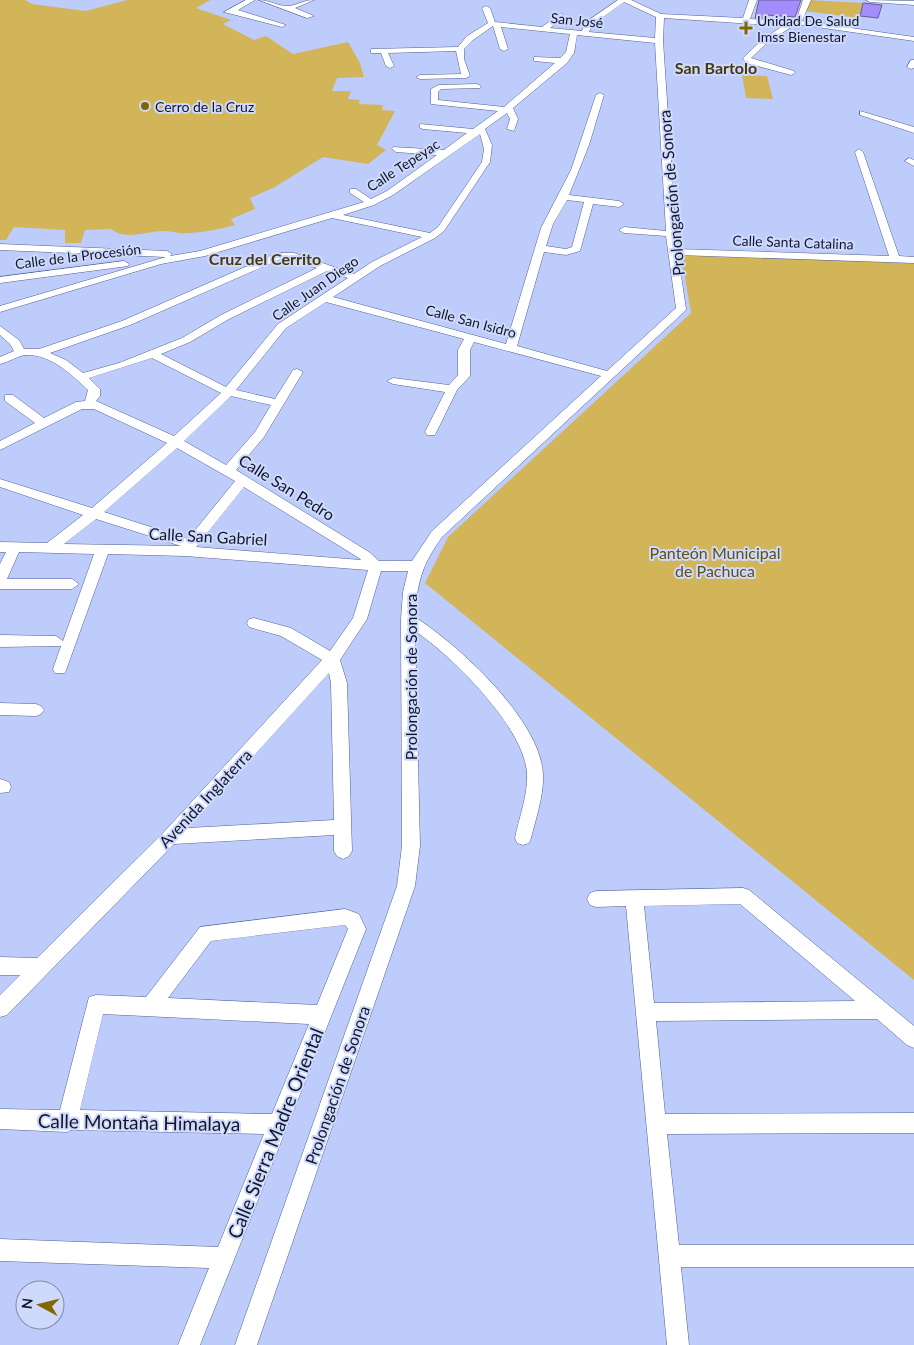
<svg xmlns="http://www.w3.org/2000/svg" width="914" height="1345" font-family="Lato,sans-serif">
  <rect width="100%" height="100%" fill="#bdccfa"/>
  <path fill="#d2b459" d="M 0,0 L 25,0 L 32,4 L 86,11 L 127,0 L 210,0 L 196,8 L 231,20 L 223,24 L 254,40 L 266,36 L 293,54 L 348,42 L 360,63 L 364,77 L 337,78 L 332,91 L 351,91 L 348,99 L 360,100 L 359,104 L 383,105 L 382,110 L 395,111 L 377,145 L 386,150 L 368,164 L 323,157 L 275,187 L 250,198 L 255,209 L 231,219 L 235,225 C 219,229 203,233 186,233 C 178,234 171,231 163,231 C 146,231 126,241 111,229 L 85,230 L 81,243 L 65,243 L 65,230 L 14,227 L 6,240 L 0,240 Z
    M 808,0 L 863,3 L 859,18 L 805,11 Z
    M 742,75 L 767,76 L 773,99 L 746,98 Z
    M 681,254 L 914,263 L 914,980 L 425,583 L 448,537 L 691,313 Z"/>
  <path fill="#a38dfd" stroke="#665d92" d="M 759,0 L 801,0 L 795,17 L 767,15 L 768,18 L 755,18 Z
    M 863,3 L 882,5 L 878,18 L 860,16 Z"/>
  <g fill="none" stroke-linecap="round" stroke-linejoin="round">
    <defs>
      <path id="minor" d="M 246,0 L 255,0 L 238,10 L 286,25 L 282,27 L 224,12 Z
        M 259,0 C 269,0 280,7 289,6 C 297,5 304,0 314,0 L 295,8 L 314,16 L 307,18 Z
        M 618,0 L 631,0 L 661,14 L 743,18 L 749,0 L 757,0 L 750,19 L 789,22 L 797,18 L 803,0 L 811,0 L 802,21 L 914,37 L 914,41 L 796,24 L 768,42 L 751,58 L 794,71 L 795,73 L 791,75 L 746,63 L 743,58 L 763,39 L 783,26 L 664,18 L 663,41 L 677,249 L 889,256 L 855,152 L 859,149 L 863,152 L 899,256 L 914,257 L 914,263 L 678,255 L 686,309 L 685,311 L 442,537 C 422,565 417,582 415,617 C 458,645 540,719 543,774 C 544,795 536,818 531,838 L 529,843 L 523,845 L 517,843 L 515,838 C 519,818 528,795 527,774 C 525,728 452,656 415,631 L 420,846 L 415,886 L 257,1345 L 235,1345 L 397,886 L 402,846 L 401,619 L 403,592 L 408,571 L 381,571 L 367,619 L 340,660 L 347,683 L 352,851 L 349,856 L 343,859 L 337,856 L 334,851 L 334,835 L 174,844 L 7,1015 L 0,1017 L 0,995 L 20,975 L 0,975 L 0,957 L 37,958 L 164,832 L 322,660 L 281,636 L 249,627 L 247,623 L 249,619 L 254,618 L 291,628 L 330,651 L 353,618 L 368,570 L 185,556 L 108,554 L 65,673 L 55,673 L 53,669 L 61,646 L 0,647 L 0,635 L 56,636 L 63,641 L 94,554 L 19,552 L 7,579 L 72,579 L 79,584 L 72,589 L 0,589 L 0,564 L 6,552 L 0,552 L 0,542 L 47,543 L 83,515 L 0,487 L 0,479 L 92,508 L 167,443 L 94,409 L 82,409 L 0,450 L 0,441 L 35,423 L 5,401 L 5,395 L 13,395 L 44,418 L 76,402 L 85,401 L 88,390 C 72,375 51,354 26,355 C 17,356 9,362 0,364 L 0,357 L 14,351 L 10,344 L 0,335 L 0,326 L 19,340 L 24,349 L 39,349 L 122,321 L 277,253 L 294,253 L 354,274 L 372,262 L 422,237 L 332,218 L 205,256 L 161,264 L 0,312 L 0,306 L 166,257 L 0,250 L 0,244 L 167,251 L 172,254 L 170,256 L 200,251 L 364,202 L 350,193 L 350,189 L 356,189 L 371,199 L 387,191 L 437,155 L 396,152 L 392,149 L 393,147 L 444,150 L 467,133 L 423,129 L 420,128 L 420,124 L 473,129 L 498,111 L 431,104 L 431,89 L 439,85 L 477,84 L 481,86 L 480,88 L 441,89 L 438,92 L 438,100 L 504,107 L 555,63 L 534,61 L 534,57 L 560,58 L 566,52 L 570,34 L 501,27 L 508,49 L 504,51 L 500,49 L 493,26 L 473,40 L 464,49 L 464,59 L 470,76 L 466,78 L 420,79 L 416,77 L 420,75 L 461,74 L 456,51 L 388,53 L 394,66 L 390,68 L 386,66 L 381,53 L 371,53 L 371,49 L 458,47 L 467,36 L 488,23 L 482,8 L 486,6 L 490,8 L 495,22 L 542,27 L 561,13 L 564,17 L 550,28 L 582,31 L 586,22 ZM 624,2 L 656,17 L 655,38 L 589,32 L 592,25 ZM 577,35 L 655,43 L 666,231 L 624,227 L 619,230 L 624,233 L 666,236 L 676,308 L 607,371 L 517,346 L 544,252 L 566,255 L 580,251 L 593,204 L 619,207 L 624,204 L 619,201 L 569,195 L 589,145 L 604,95 L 600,93 L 596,95 L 571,170 L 541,228 L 506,344 L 333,297 L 380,266 L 435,238 L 444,231 L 490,162 L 492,145 L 485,129 L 507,113 L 510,119 L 507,129 L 514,131 L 518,119 L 513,108 L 567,63 L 574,53 ZM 480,134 L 484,149 L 482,162 L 438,227 L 430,233 L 343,215 L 374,205 L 393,195 ZM 567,200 L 584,202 L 572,247 L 566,249 L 546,246 L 553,224 ZM 283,258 L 317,268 L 221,315 L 182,338 L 119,363 L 83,373 L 66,360 L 50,353 L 130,325 ZM 327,271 L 348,278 L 278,324 L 226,387 L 161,354 L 190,342 L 229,319 ZM 326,302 L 464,339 L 458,350 L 458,375 L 449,385 L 393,378 L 387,381 L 393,384 L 445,392 L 425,432 L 427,435 L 435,435 L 457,390 L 470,376 L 470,350 L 474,342 L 601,376 L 432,531 L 412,561 L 379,561 L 369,552 L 236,470 L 264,437 L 303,372 L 297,369 L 293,370 L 275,399 L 236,390 L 286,328 ZM 152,358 L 221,393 L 174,436 L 96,401 L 100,396 L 100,389 L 89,378 ZM 231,396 L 271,405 L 255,432 L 226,465 L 184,441 ZM 177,448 L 235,481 L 188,539 L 104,512 ZM 244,487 L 359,558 L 361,560 L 196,547 ZM 96,519 L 181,546 L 64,544 ZM 329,673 L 331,683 L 334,820 L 188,828 Z
        M 866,0 L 914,1 L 914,5 L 870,2 Z
        M 911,60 L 914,60 L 914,68 L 911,69 L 907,67 Z
        M 860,111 L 914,127 L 914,133 L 860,115 Z
        M 909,158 L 914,160 L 914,166 L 905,161 Z
        M 124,261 L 129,264 L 128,266 L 0,283 L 0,277 Z
        M 0,703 L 36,704 L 41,706 L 44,710 L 41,714 L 36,716 L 0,715 Z
        M 0,779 L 9,782 L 11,787 L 9,792 L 0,793 Z
        M 743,888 L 749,890 L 914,1026 L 914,1048 L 907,1045 L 877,1019 L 656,1021 L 665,1114 L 914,1113 L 914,1133 L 667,1134 L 679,1245 L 914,1245 L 914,1267 L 681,1267 L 689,1345 L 667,1345 L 626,906 L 596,907 L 590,905 L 587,899 L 590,893 L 596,891 ZM 740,904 L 855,1001 L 654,1003 L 644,906 Z
        M 345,909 L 359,914 L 366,929 L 200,1345 L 178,1345 L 209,1268 L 0,1261 L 0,1239 L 218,1247 L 264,1134 L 71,1130 L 67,1132 L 0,1129 L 0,1109 L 60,1110 L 89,997 L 96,995 L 146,997 L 200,927 ZM 345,925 L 348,929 L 317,1005 L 168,998 L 211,941 ZM 103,1014 L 309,1024 L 272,1114 L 80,1110 Z"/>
    </defs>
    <use href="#minor" stroke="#516092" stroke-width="1"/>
    <use href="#minor" fill="#fff" fill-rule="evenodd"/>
  </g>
  <g fill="#826700" stroke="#ced9fc" stroke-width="2">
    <path d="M743.5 20.5h5v5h5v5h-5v5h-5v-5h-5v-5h5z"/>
    <circle cx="145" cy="106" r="5"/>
  </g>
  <g text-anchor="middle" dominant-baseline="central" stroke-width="4" stroke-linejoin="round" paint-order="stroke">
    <g font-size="14" fill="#11162b" stroke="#ced9fc">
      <text transform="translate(577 20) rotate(6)">San José</text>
      <text transform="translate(403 165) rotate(-33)">Calle Tepeyac</text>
      <text transform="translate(793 242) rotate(2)">Calle Santa Catalina</text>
      <text transform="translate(78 256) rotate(-7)">Calle de la Procesión</text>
      <text transform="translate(315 288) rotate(-35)">Calle Juan Diego</text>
      <text transform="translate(471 321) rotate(15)">Calle San Isidro</text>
    </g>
    <g font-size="14" fill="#11162b" stroke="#ced9fc" text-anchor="start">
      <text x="757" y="20">Unidad De Salud<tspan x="757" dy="16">Imss Bienestar</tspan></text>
      <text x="155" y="106">Cerro de la Cruz</text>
    </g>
    <g font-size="16" font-weight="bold" fill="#463910" stroke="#ced9fc">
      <text x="716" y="67">San Bartolo</text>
      <text x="265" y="258">Cruz del Cerrito</text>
    </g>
    <g font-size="16" fill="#11162b" stroke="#ced9fc">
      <text transform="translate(671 193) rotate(-95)">Prolongación de Sonora</text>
      <text transform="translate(287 487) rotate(32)">Calle San Pedro</text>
      <text transform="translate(208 536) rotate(3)">Calle San Gabriel</text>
      <text transform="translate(410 677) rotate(-90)">Prolongación de Sonora</text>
      <text transform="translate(205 798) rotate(-47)">Avenida Inglaterra</text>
      <text transform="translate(337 1085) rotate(-71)">Prolongación de Sonora</text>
    </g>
    <g font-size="16" fill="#614f17" stroke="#ced9fc">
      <text x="715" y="552">Panteón Municipal<tspan x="715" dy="18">de Pachuca</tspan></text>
    </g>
    <g font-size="19" fill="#11162b" stroke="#ced9fc">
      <text transform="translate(139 1122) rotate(1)">Calle Montaña Himalaya</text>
      <text transform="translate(275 1133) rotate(-68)">Calle Sierra Madre Oriental</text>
    </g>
  </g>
  <g transform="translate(40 1305) rotate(277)"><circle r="24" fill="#ced9fc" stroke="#828ba8"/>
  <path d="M0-4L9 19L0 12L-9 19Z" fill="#826700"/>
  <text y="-8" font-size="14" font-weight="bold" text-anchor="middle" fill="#11162b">N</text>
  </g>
</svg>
